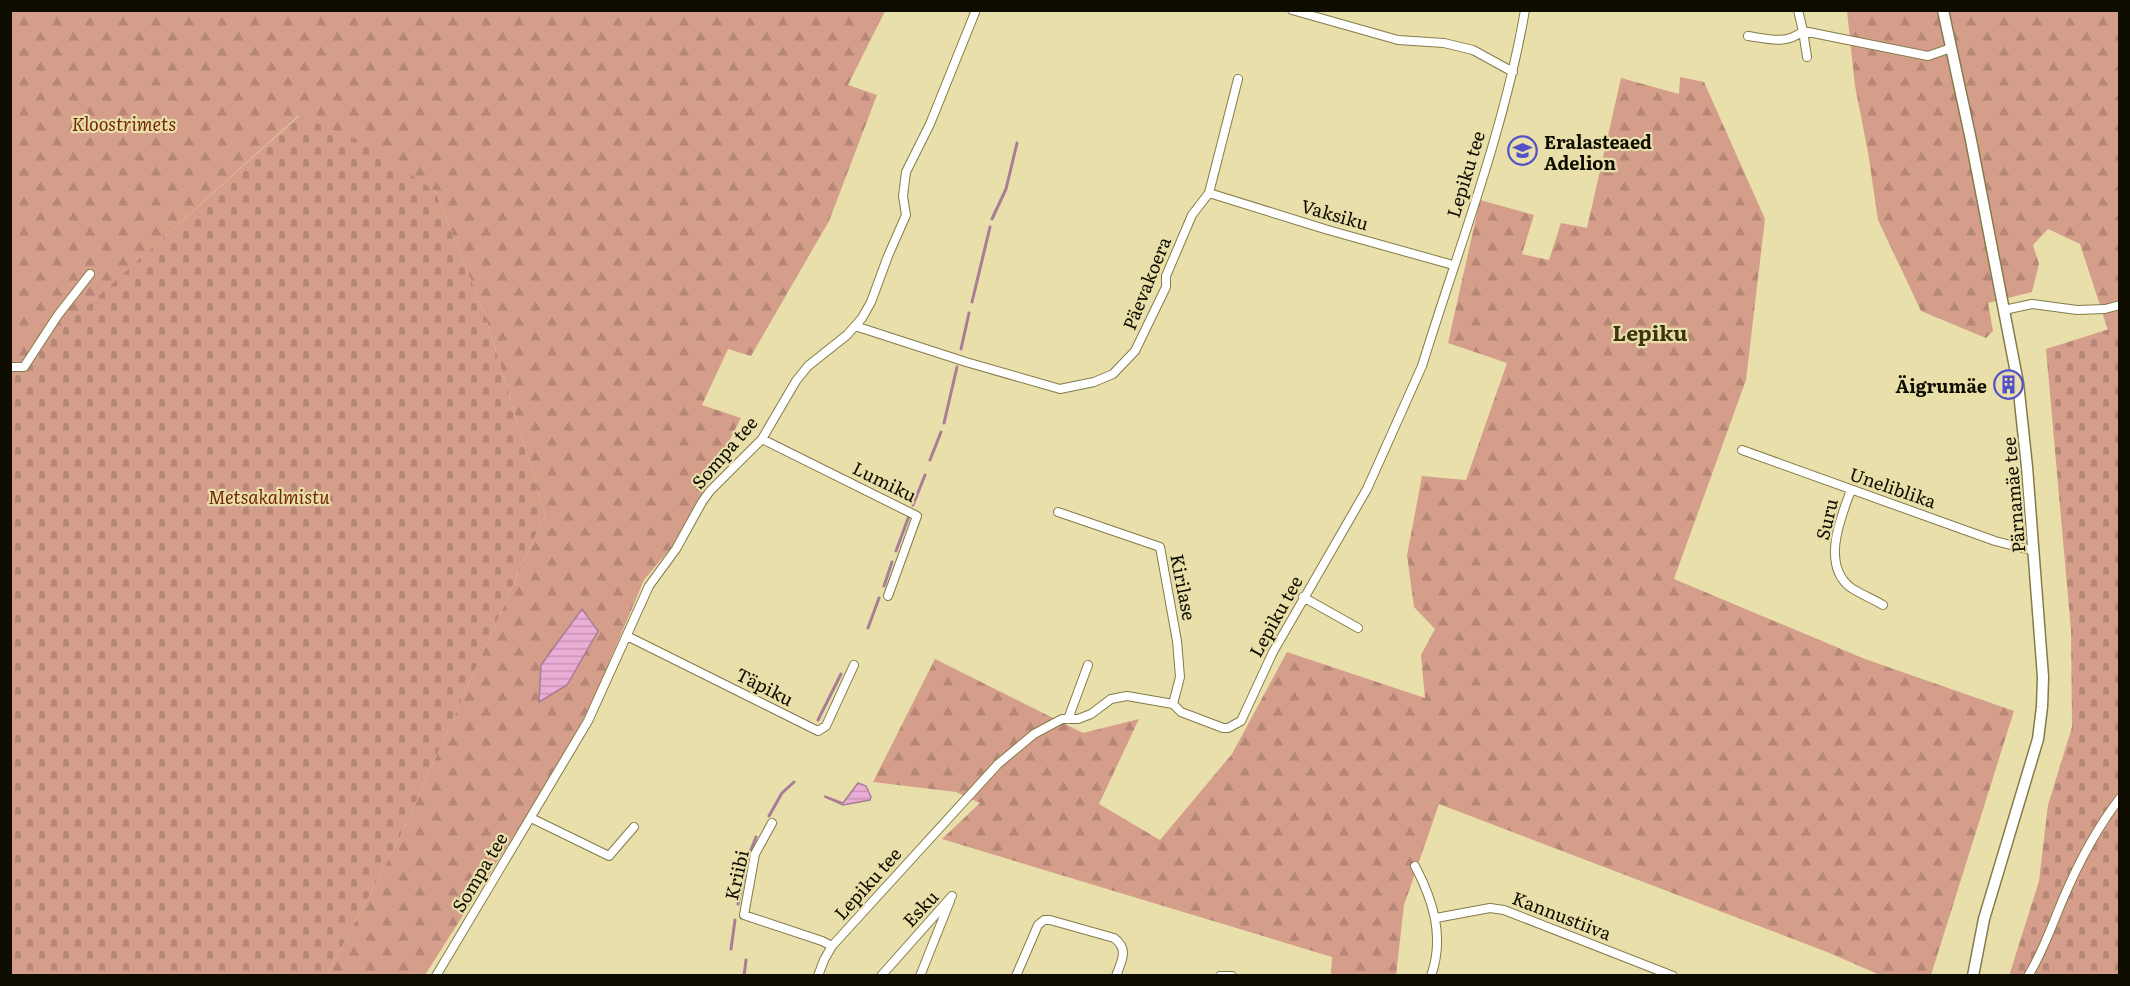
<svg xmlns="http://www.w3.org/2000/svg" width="2130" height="986" font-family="Literata,serif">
  <defs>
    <pattern id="forest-firs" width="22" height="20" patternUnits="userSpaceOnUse" patternTransform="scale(1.5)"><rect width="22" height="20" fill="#d59e8b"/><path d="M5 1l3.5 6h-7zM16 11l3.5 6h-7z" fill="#b68776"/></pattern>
    <pattern id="cemetery-stones" width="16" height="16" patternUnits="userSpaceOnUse" patternTransform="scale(1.5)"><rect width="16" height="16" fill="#d59e8b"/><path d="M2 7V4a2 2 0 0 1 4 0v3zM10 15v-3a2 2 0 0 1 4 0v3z" fill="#b68776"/></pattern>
    <pattern id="water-rules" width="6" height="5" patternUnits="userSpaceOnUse" patternTransform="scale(1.5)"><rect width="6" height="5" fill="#eaadd6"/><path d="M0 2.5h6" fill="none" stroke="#c894b6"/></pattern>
  </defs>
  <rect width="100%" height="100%" fill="#e9dfaa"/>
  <path fill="url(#forest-firs)" d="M 11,11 L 885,11 L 848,85 L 877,95 L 829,221 L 751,356 L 728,349 L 702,405 L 741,418 L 679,538 L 644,580 L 594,698 L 562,760 L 425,975 L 327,975 L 399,839 L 545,514 L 485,315 L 435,191 L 298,116 L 11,375 Z
    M 1847,11 L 2119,11 L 2119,326 L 2108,330 L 2080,244 L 2048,229 L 2033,245 L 2039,264 L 2032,292 L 1988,303 L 1993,331 L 1986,338 L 1921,311 L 1878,220 L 1868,152 L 1855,86 Z
    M 1680,77 L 1704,82 L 1765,219 L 1746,380 L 1674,579 L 1865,659 L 2014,711 L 1931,975 L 1880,975 L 1827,952 L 1439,804 L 1404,905 L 1396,975 L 1331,975 L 1332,957 L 942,839 L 980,803 L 956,792 L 873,782 L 935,659 L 1083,733 L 1139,719 L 1099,804 L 1160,840 L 1232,754 L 1287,652 L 1425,698 L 1421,655 L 1435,629 L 1414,607 L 1407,555 L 1422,476 L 1466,480 L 1507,363 L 1448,343 L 1480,200 L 1534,215 L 1522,254 L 1549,260 L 1561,223 L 1587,228 L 1621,78 L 1679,94 Z"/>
  <path fill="url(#cemetery-stones)" d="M 299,116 L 361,141 L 435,191 L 485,315 L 545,514 L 399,839 L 327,975 L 11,975 L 10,375 Z
    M 2119,326 L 2119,975 L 2009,976 L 2039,881 L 2048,805 L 2072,727 L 2071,630 L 2046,349 Z"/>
  <path fill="url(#water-rules)" stroke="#a87d96" stroke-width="1.5" d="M 582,609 L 598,631 L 567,685 L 539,702 L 541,665 Z
    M 858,783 L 866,786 L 871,797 L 870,800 L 843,805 L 825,797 L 825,796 L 843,803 Z"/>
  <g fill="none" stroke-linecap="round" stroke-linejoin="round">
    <path stroke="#a87d96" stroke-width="3" d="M 992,219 L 1006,189 L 1017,143
      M 972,302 L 990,227
      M 961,349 L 969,313
      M 944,423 L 957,367
      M 930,460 L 941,432
      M 913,505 L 925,475
      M 896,551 L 909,516
      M 884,586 L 892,562
      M 868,628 L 879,598
      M 818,720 L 841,674
      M 769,816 L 782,793 L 794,782
      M 738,904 L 749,855 L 756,837
      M 731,949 L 735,920
      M 744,976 L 746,960"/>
    <defs>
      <path id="street" d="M 1292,10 L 1398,40 L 1444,43 L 1473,50 L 1513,72
        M 1798,10 L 1803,31 L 1928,56 L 1951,48
        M 1748,36 C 1768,39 1786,45 1803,31 L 1807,57
        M 1209,193 L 1328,230 L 1453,265
        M 2004,310 L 2032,304 L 2077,310 L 2105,309 L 2120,305
        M 855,326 L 966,362 L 1060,389 L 1094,382 L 1113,374 L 1135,351 L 1166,287 L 1166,276 L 1192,215 L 1209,193 L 1238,79
        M 10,367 L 24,367 L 58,315 L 90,274
        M 762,439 L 917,516 L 888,596
        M 1742,450 L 1995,541 L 2034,551
        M 1851,490 C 1841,517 1821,564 1850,587 C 1860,594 1873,599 1883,605
        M 1058,512 L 1160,547 L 1177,641 L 1180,677 L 1173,704
        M 1303,597 L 1358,628
        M 627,636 L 818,731 L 826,726 L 854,665
        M 1068,719 L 1088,665
        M 531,818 L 609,856 L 634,827
        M 772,823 L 755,854 L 744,915 L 822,941 L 832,946
        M 1415,866 C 1433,900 1445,937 1431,976
        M 1436,918 L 1490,908 L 1504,910 L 1673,976
        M 436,976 L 588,721 L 649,586 L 676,549 L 702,502 L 710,491 L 762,439 L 796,381 L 808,366 L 847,335 L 862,318 L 871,302 L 888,256 L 906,215 L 903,196 L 906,172 L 930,124 L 976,10
        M 818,976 L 824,960 L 832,946 L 998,764 L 1034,734 L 1062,719 L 1078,719 L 1091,714 L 1111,699 L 1127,696 L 1173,704 L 1181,712 L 1223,728 L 1228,728 L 1241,721 L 1273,652 L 1367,489 L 1422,366 C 1458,249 1504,132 1525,10
        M 881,976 L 952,896
        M 920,976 L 950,901
        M 1016,976 L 1038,925 L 1044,920 L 1050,920 L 1114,938 C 1129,949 1122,960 1116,976
        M 1220,976 L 1232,976
        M 2028,976 C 2043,952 2052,925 2063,899 C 2078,864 2096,829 2120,798"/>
      <path id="secondary" d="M 1943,10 L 1971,140 L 2018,383 L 2027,467 L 2043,677 L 2042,707 L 2038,739 L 1984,919 L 1973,976"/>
    </defs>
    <use href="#street" stroke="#847b49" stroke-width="10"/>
    <use href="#secondary" stroke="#847b49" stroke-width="13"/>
    <use href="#street" stroke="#fff" stroke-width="8"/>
    <use href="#secondary" stroke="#fff" stroke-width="10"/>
  </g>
  <defs>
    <symbol id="school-ring" viewBox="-11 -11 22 22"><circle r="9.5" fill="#e9dfaa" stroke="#5551c8" stroke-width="1.5"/><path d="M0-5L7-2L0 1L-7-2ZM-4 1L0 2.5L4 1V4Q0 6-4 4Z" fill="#5551c8"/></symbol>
    <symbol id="building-ring" viewBox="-11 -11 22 22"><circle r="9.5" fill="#e9dfaa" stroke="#5551c8" stroke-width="1.5"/><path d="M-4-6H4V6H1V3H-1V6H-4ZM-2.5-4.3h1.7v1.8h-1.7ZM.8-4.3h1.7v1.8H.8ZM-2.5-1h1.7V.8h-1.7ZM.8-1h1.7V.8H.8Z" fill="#5551c8"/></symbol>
  </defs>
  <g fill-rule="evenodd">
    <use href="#school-ring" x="1506" y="134" width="33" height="33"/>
    <use href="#building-ring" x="1992" y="368" width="33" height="33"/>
  </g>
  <g text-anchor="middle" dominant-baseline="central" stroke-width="4.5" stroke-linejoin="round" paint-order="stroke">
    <g font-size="18" font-style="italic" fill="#752606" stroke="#e9dfaa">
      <text x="124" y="123">Kloostrimets</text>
      <text x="269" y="496">Metsakalmistu</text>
    </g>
    <g font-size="18" font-weight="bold" fill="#0f0c00" stroke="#e9dfaa" text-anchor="start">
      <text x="1544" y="141">Eralasteaed<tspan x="1544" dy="21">Adelion</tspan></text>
      <text x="1987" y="385" text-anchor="end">Äigrumäe</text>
    </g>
    <g font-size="18" fill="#0f0c00" stroke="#e9dfaa">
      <text transform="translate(1465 174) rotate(-73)">Lepiku tee</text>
      <text transform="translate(1335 214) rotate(16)">Vaksiku</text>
      <text transform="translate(1146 283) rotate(-68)">Päevakoera</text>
      <text transform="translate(724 452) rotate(-49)">Sompa tee</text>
      <text transform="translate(885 481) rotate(26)">Lumiku</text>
      <text transform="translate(1893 487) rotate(19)">Uneliblika</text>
      <text transform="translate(2013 495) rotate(-95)">Pärnamäe tee</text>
      <text transform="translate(1826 519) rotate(-77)">Suru</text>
      <text transform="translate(1184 587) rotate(79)">Kirilase</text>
      <text transform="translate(1275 616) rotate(-61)">Lepiku tee</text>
      <text transform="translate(765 686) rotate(27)">Täpiku</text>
      <text transform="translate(479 872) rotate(-59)">Sompa tee</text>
      <text transform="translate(736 875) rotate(-77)">Kriibi</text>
      <text transform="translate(867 883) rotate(-48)">Lepiku tee</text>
      <text transform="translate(920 908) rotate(-47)">Esku</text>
      <text transform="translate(1562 915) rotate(21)">Kannustiiva</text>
    </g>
    <g font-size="21" font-weight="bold" fill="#3b340d" stroke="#e9dfaa">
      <text x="1650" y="331">Lepiku</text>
    </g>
  </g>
  <rect width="2130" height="986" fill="none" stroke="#0f0c00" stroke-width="24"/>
</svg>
